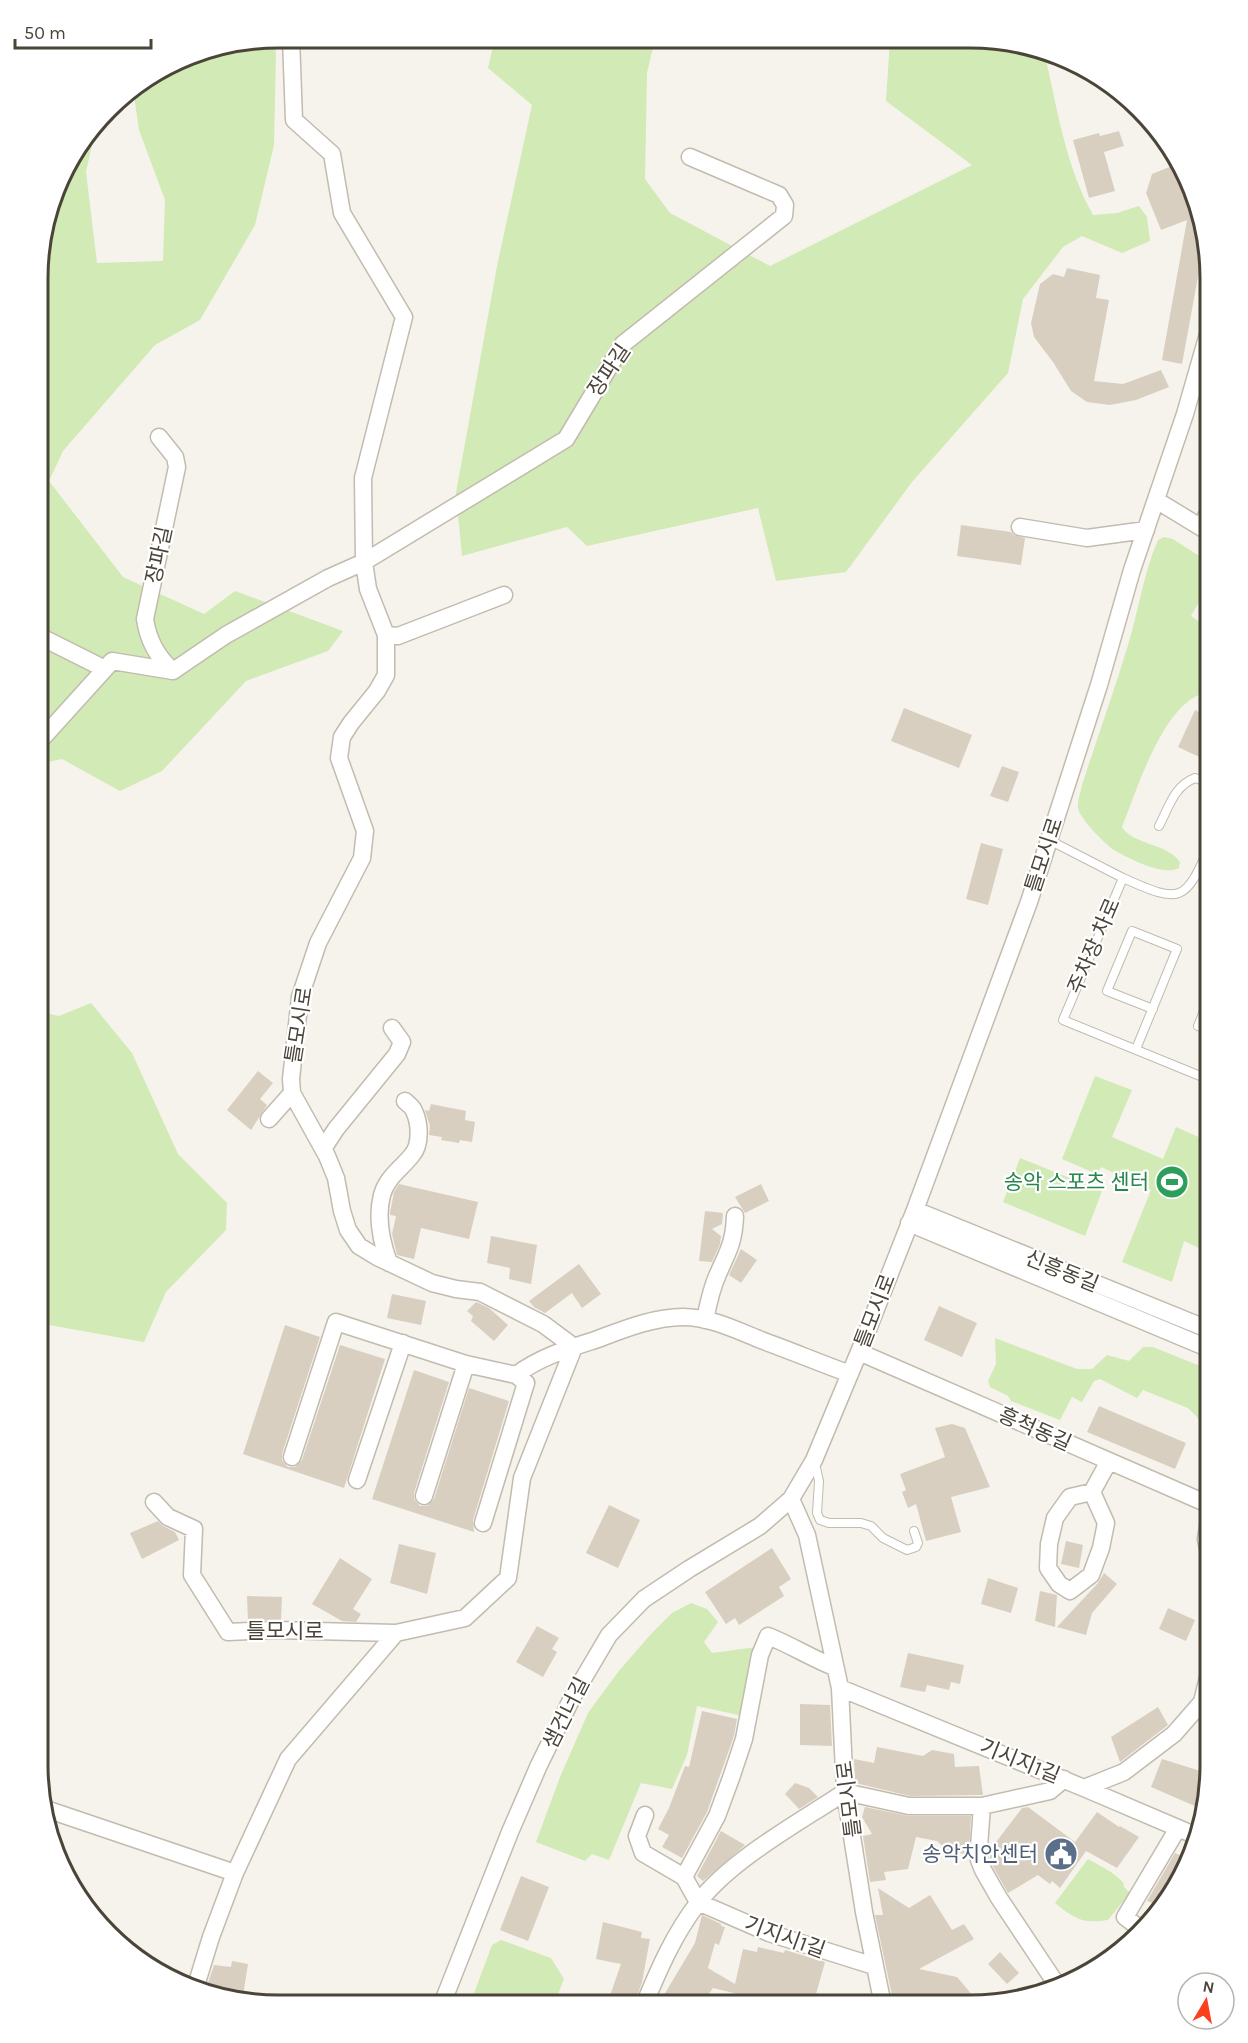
<svg xmlns="http://www.w3.org/2000/svg" width="1248" height="2043" font-family="Karla,'Noto Sans KR',sans-serif">
  <rect width="100%" height="100%" fill="#f6f3ec"/>
  <path fill="#d2eab5" d="M 274,38 L 276,55 L 274,145 L 255,225 L 200,320 L 155,345 L 63,451 L 49,481 L 123,577 L 204,614 L 235,591 L 343,631 L 328,651 L 246,681 L 162,771 L 120,791 L 62,759 L 39,764 L 40,247 L 62,172 L 96,127 L 86,172 L 97,263 L 163,261 L 165,200 L 139,130 L 133,89 L 187,56 Z
    M 495,38 L 655,39 L 647,73 L 645,179 L 670,213 L 770,266 L 972,165 L 886,101 L 890,39 L 1001,40 L 1044,51 C 1057,107 1065,165 1093,215 L 1117,213 L 1139,206 L 1147,217 L 1150,241 L 1122,253 L 1082,236 L 1063,247 L 1023,299 L 1008,373 L 912,482 L 846,572 L 776,581 L 758,508 L 587,546 L 567,527 L 462,556 L 456,493 L 497,266 L 532,105 L 488,68 Z
    M 1164,537 L 1173,539 L 1210,563 L 1210,583 L 1191,616 L 1210,629 L 1210,692 C 1165,696 1137,790 1122,827 C 1133,845 1167,843 1180,862 L 1179,868 C 1164,877 1128,858 1114,850 C 1105,844 1080,819 1078,808 C 1077,802 1081,791 1082,785 C 1097,738 1114,692 1128,645 C 1139,610 1143,574 1158,540 Z
    M 91,1003 L 132,1053 L 178,1154 L 227,1203 L 226,1230 L 166,1292 L 144,1342 L 49,1325 L 38,1327 L 39,1012 L 59,1016 Z
    M 1095,1076 L 1132,1090 L 1112,1137 L 1163,1159 L 1176,1127 L 1210,1142 L 1210,1253 L 1184,1241 L 1172,1282 L 1122,1262 L 1151,1190 L 1101,1167 L 1097,1174 L 1062,1159 Z
    M 1020,1158 L 1102,1191 L 1085,1236 L 1003,1202 Z
    M 995,1338 L 1077,1369 L 1092,1369 L 1107,1355 L 1129,1361 L 1143,1347 L 1153,1347 L 1210,1370 L 1210,1446 L 1197,1417 L 1188,1408 L 1143,1390 L 1137,1398 L 1100,1379 L 1094,1381 L 1082,1402 L 1072,1397 L 1060,1420 L 1011,1401 L 1008,1396 L 990,1387 L 988,1381 L 996,1364 Z
    M 691,1603 L 707,1609 L 718,1622 L 704,1642 L 712,1653 L 757,1647 L 743,1716 L 697,1706 L 687,1755 L 672,1789 L 641,1783 L 609,1860 L 592,1854 L 585,1861 L 536,1842 L 560,1777 L 588,1713 L 618,1672 L 651,1634 L 672,1613 Z
    M 1088,1859 L 1111,1872 L 1123,1882 L 1124,1887 L 1130,1893 L 1108,1920 C 1082,1924 1075,1919 1055,1903 Z
    M 501,1940 L 551,1958 L 564,1979 L 554,2004 L 470,2004 L 492,1945 Z"/>
  <path fill="#d8cfc1" d="M 1119,131 L 1124,146 L 1104,152 L 1115,191 L 1089,198 L 1073,140 L 1099,133 L 1100,136 Z
    M 1179,163 L 1192,187 L 1204,244 L 1182,364 L 1162,360 L 1187,220 L 1161,230 L 1146,193 L 1152,174 Z
    M 1067,268 L 1100,275 L 1096,298 L 1109,300 L 1094,381 L 1123,384 L 1161,370 L 1169,387 L 1136,400 L 1110,405 L 1087,402 L 1071,391 L 1053,362 L 1034,337 L 1031,323 L 1040,284 L 1053,274 L 1064,277 Z
    M 961,525 L 1011,532 L 1014,535 L 1025,538 L 1021,565 L 957,556 Z
    M 904,708 L 972,735 L 959,768 L 891,741 Z
    M 1195,710 L 1210,717 L 1210,762 L 1178,747 Z
    M 1002,766 L 1019,772 L 1008,802 L 990,796 Z
    M 981,843 L 1003,849 L 988,905 L 966,899 Z
    M 258,1071 L 273,1083 L 260,1099 L 267,1105 L 251,1130 L 227,1110 Z
    M 431,1104 L 466,1111 L 465,1120 L 475,1122 L 472,1142 L 460,1140 L 459,1143 L 441,1140 L 442,1137 L 429,1135 L 430,1126 L 425,1110 L 429,1111 Z
    M 399,1184 L 478,1202 L 469,1239 L 421,1228 L 414,1259 L 397,1255 L 392,1234 L 396,1216 L 390,1215 L 390,1213 L 394,1192 Z
    M 761,1184 L 769,1201 L 745,1213 L 735,1197 Z
    M 705,1211 L 723,1213 L 722,1224 L 712,1229 L 721,1236 L 720,1244 L 712,1262 L 699,1261 Z
    M 491,1236 L 537,1245 L 531,1284 L 509,1279 L 510,1268 L 487,1263 Z
    M 741,1249 L 757,1260 L 741,1283 L 729,1275 Z
    M 579,1264 L 601,1294 L 582,1308 L 572,1293 L 545,1313 L 534,1307 L 529,1301 Z
    M 392,1294 L 426,1301 L 421,1325 L 387,1318 Z
    M 476,1302 L 489,1308 L 508,1325 L 494,1341 L 471,1321 L 473,1316 L 467,1311 Z
    M 939,1306 L 977,1323 L 962,1357 L 924,1340 Z
    M 285,1325 L 320,1337 L 282,1454 L 282,1460 L 288,1467 L 295,1467 L 302,1460 L 340,1345 L 385,1359 L 344,1488 L 243,1454 Z
    M 414,1370 L 449,1382 L 414,1493 L 414,1499 L 420,1506 L 427,1506 L 434,1499 L 469,1388 L 509,1401 L 473,1520 L 474,1532 L 372,1499 Z
    M 1099,1406 L 1186,1443 L 1175,1469 L 1087,1432 Z
    M 952,1424 L 965,1428 L 990,1487 L 951,1497 L 961,1532 L 926,1541 L 916,1504 L 908,1508 L 902,1492 L 906,1490 L 900,1474 L 945,1457 L 935,1428 Z
    M 609,1505 L 640,1520 L 618,1568 L 586,1553 Z
    M 158,1521 L 163,1526 L 175,1532 L 179,1540 L 142,1559 L 130,1533 Z
    M 1066,1541 L 1083,1545 L 1079,1568 L 1061,1564 Z
    M 399,1544 L 436,1553 L 427,1594 L 390,1583 Z
    M 772,1548 L 791,1579 L 779,1587 L 784,1596 L 739,1625 L 735,1618 L 726,1624 L 705,1592 Z
    M 340,1558 L 372,1579 L 353,1609 L 361,1614 L 356,1622 L 342,1621 L 312,1604 Z
    M 1104,1573 L 1117,1584 L 1092,1613 L 1086,1635 L 1057,1627 L 1098,1583 Z
    M 988,1578 L 1018,1588 L 1011,1613 L 981,1604 Z
    M 1040,1591 L 1057,1595 L 1055,1627 L 1035,1621 Z
    M 247,1596 L 282,1597 L 281,1620 L 248,1621 Z
    M 1168,1608 L 1195,1620 L 1186,1641 L 1159,1629 Z
    M 537,1626 L 559,1638 L 552,1649 L 557,1652 L 543,1677 L 516,1662 Z
    M 908,1653 L 964,1665 L 960,1684 L 951,1682 L 949,1690 L 927,1685 L 925,1692 L 900,1687 Z
    M 800,1704 L 830,1705 L 832,1746 L 800,1745 Z
    M 1158,1707 L 1168,1725 L 1120,1762 L 1111,1737 Z
    M 702,1711 L 737,1719 L 734,1736 L 707,1812 L 682,1858 L 662,1847 L 669,1835 L 658,1829 L 669,1808 L 685,1766 L 689,1767 Z
    M 877,1747 L 923,1756 L 932,1750 L 954,1754 L 955,1767 L 979,1766 L 983,1795 L 910,1796 L 855,1783 L 854,1759 L 874,1763 Z
    M 1162,1759 L 1210,1774 L 1204,1810 L 1151,1787 Z
    M 795,1783 L 809,1788 L 818,1797 L 799,1809 L 785,1794 Z
    M 865,1807 L 909,1816 L 971,1816 L 969,1855 L 947,1850 L 937,1841 L 916,1837 L 908,1869 L 884,1872 L 886,1880 L 870,1882 L 863,1836 L 872,1834 L 862,1817 Z
    M 1028,1807 L 1075,1842 L 1097,1812 L 1119,1827 L 1120,1826 L 1139,1837 L 1117,1868 L 1086,1851 L 1060,1888 L 1052,1881 L 1050,1884 L 1038,1875 L 1008,1893 L 992,1865 L 990,1858 L 990,1850 L 1022,1808 Z
    M 721,1831 L 745,1845 L 703,1881 L 697,1876 Z
    M 1175,1853 L 1189,1859 L 1163,1907 L 1147,1901 Z
    M 521,1876 L 549,1887 L 528,1941 L 500,1930 Z
    M 878,1888 L 909,1908 L 930,1895 L 952,1930 L 964,1924 L 974,1939 L 919,1969 L 957,1977 L 980,2004 L 970,2006 L 894,2005 L 875,1915 L 883,1915 Z
    M 702,1915 L 721,1924 L 721,1926 L 725,1927 L 719,1945 L 715,1943 L 708,1968 L 735,1984 L 743,1949 L 757,1952 L 758,1947 L 784,1953 L 785,1950 L 825,1962 L 813,2005 L 783,2005 L 713,1988 L 701,2005 L 658,2005 L 695,1943 Z
    M 603,1922 L 642,1932 L 641,1938 L 650,1939 L 642,1982 L 634,2005 L 607,2004 L 621,1964 L 596,1959 Z
    M 1000,1952 L 1019,1973 L 1007,1984 L 988,1964 Z
    M 232,1961 L 248,1964 L 242,2002 L 205,1992 L 214,1965 L 231,1967 Z"/>
  <g fill="none" stroke-linecap="round" stroke-linejoin="round">
    <defs>
      <path id="lane" d="M 1159,826 C 1169,807 1174,786 1195,778 L 1210,783
        M 1049,840 L 1123,878 L 1063,1020 L 1210,1080
        M 1123,878 C 1181,904 1185,903 1210,845
        M 1210,1031 L 1198,1026 L 1210,996
        M 1136,1049 L 1177,949 L 1132,931 L 1107,991 L 1153,1009
        M 815,1463 L 819,1481 L 817,1513 L 820,1520 L 829,1523 L 861,1523 L 871,1526 L 883,1538 L 907,1550 L 916,1547 L 918,1543 L 914,1531"/>
      <path id="street" d="M 159,437 L 175,457 L 177,467 L 145,619 C 148,640 157,657 173,671
        M 1156,500 L 1210,533
        M 1020,527 L 1087,538 L 1146,530
        M 1201,527 L 1210,509
        M 386,635 L 398,636 L 504,595
        M 39,636 L 105,669 L 112,661 L 173,671 L 226,635 L 328,578 L 364,562 L 566,439 L 623,344 L 784,216 L 785,205 L 779,195 L 690,157
        M 39,742 L 105,669
        M 269,1119 L 292,1093
        M 323,1149 L 336,1129 L 397,1054 L 402,1042 L 392,1028
        M 915,1210 L 1210,1330
        M 909,1223 L 1210,1349
        M 389,1263 C 381,1241 376,1218 382,1195 C 387,1177 401,1169 412,1155 C 421,1145 420,1123 414,1111 C 413,1107 408,1104 405,1101
        M 705,1320 C 708,1305 711,1289 718,1274 C 728,1251 734,1243 735,1216
        M 859,1352 L 1210,1505
        M 292,1457 L 336,1322 L 466,1364 L 516,1375
        M 357,1480 L 403,1343
        M 1092,1492 L 1106,1523 L 1101,1548 L 1091,1575 L 1070,1591 L 1059,1584 L 1048,1568 L 1049,1544 L 1055,1518 L 1070,1497 L 1092,1492 L 1109,1461
        M 424,1496 L 466,1364
        M 791,1499 L 807,1535 L 840,1688 L 845,1792 L 864,1912 L 883,2005
        M 154,1502 L 168,1517 L 194,1529 L 192,1575 L 228,1632 L 275,1630 L 396,1633
        M 483,1523 L 526,1383 L 516,1375 C 540,1357 567,1349 595,1340 C 622,1330 653,1317 683,1317 C 710,1317 736,1330 761,1340 C 791,1351 820,1363 850,1374
        M 1210,1559 L 1206,1539 L 1210,1515
        M 840,1688 L 1084,1788 L 1199,1837
        M 1084,1788 L 1124,1772 L 1174,1734 L 1202,1702 L 1210,1669
        M 982,1806 L 979,1847 L 979,1860 L 983,1870 L 999,1898 L 1059,1988
        M 46,1809 L 235,1873 L 288,1759 L 396,1633 L 465,1618 L 508,1578 L 522,1478 L 574,1347 L 543,1324 L 480,1292 L 456,1289 L 432,1283 L 377,1257 L 359,1246 L 348,1230 L 342,1211 L 336,1178 L 327,1156 L 292,1093 L 291,1079 L 300,997 L 318,943 L 362,858 L 365,831 L 339,758 L 342,737 L 351,723 L 377,691 L 386,675 L 386,635 L 368,589 L 364,562 L 363,478 L 404,317 L 342,213 L 332,154 L 294,120 L 291,38
        M 645,1815 L 637,1836 L 643,1853 L 684,1877 L 717,1816 L 731,1778 L 744,1739 L 760,1655 L 768,1636 C 791,1645 811,1658 834,1667
        M 684,1877 L 698,1902 L 769,1933 L 874,1966
        M 1142,1930 L 1125,1917 L 1178,1828
        M 195,1989 L 211,1937 L 235,1873
        M 442,2004 L 510,1832 L 539,1765 L 573,1696 L 609,1635 L 644,1599 L 689,1569 L 760,1526 L 791,1499 L 814,1460 L 859,1352 L 915,1210 L 1029,902 L 1099,685 L 1132,570 L 1185,414 L 1210,327
        M 644,2005 C 659,1969 674,1934 698,1903 C 730,1860 800,1822 845,1792 L 909,1806 L 982,1806 L 1050,1791 L 1064,1779"/>
    </defs>
    <use href="#lane" stroke="#c2bbae" stroke-width="10"/>
    <use href="#street" stroke="#c2bbae" stroke-width="19"/>
    <use href="#lane" stroke="#fff" stroke-width="8"/>
    <use href="#street" stroke="#fff" stroke-width="16"/>
  </g>
  <defs>
    <symbol id="stadium-disc" viewBox="-11 -11 22 22"><circle r="9.5" fill="#2e9e5b" stroke="#fff"/><path d="M0-5a6.5 5 0 1 0 0 10a6.5 5 0 1 0 0-10ZM-3.5-1.8h7v3.6h-7Z" fill="#fff"/></symbol>
    <symbol id="civic-disc" viewBox="-11 -11 22 22"><circle r="9.5" fill="#5c6f8a" stroke="#fff"/><path d="M-.6-6.5H3V-4.5H.6V-3L4-1V1h2V6H-6V1h2V-1L-.6-3ZM-1.2 2.5V6h2.4V2.5Z" fill="#fff"/></symbol>
  </defs>
  <g fill-rule="evenodd">
    <use href="#stadium-disc" x="1153" y="1163" width="38" height="38"/>
    <use href="#civic-disc" x="1042" y="1835" width="38" height="38"/>
  </g>
  <g text-anchor="middle" dominant-baseline="central" stroke-width="4.5" stroke-linejoin="round" paint-order="stroke">
    <g font-size="21" fill="#4b4439" stroke="#fff">
      <text transform="translate(609 370) rotate(-56)">장파길</text>
      <text transform="translate(159 555) rotate(-78)">장파길</text>
      <text transform="translate(1044 855) rotate(-72)">틀모시로</text>
      <text transform="translate(1094 946) rotate(-67)">주차장 차로</text>
      <text transform="translate(299 1025) rotate(-81)">틀모시로</text>
      <text transform="translate(1062 1271) rotate(22)">신흥동길</text>
      <text transform="translate(875 1311) rotate(-69)">틀모시로</text>
      <text transform="translate(1035 1429) rotate(24)">흥척동길</text>
      <text x="285" y="1631">틀모시로</text>
      <text transform="translate(566 1713) rotate(-63)">샘건너길</text>
      <text transform="translate(1020 1761) rotate(22)">기시지1길</text>
      <text transform="translate(849 1799) rotate(-97)">틀모시로</text>
      <text transform="translate(785 1937) rotate(20)">기지시1길</text>
    </g>
    <g font-size="21" fill="#27864d" stroke="#fff" text-anchor="end">
      <text x="1149" y="1182">송악 스포츠 센터</text>
    </g>
    <g font-size="21" fill="#4e5e75" stroke="#fff" text-anchor="end">
      <text x="1038" y="1854">송악치안센터</text>
    </g>
  </g>
  <path d="M0 0H1248V2043H0ZM278 48H970A230 230 0 0 1 1200 278V1765A230 230 0 0 1 970 1995H278A230 230 0 0 1 48 1765V278A230 230 0 0 1 278 48Z" fill="#fff" fill-rule="evenodd"/>
  <path fill="none" stroke="#4b4439" stroke-width="3" d="M278 48H970A230 230 0 0 1 1200 278V1765A230 230 0 0 1 970 1995H278A230 230 0 0 1 48 1765V278A230 230 0 0 1 278 48Z"/>
  <g transform="translate(1206 2001) rotate(10)"><circle r="28" fill="#ffffff" stroke="#b7b4b0" stroke-width="1.5"/>
  <path d="M0-4.5L10 22L0 15L-10 22Z" fill="#fc3f1d"/>
  <text y="-9" font-size="16" font-weight="bold" text-anchor="middle" fill="#4b4439">N</text>
  </g>
  <path d="M15 39v9h136v-9" fill="none" stroke="#4b4439" stroke-width="3"/>
  <text x="24" y="39" font-size="18" fill="#4b4439" stroke="#ffffff" stroke-width="4.5" paint-order="stroke">50 m</text>
</svg>
